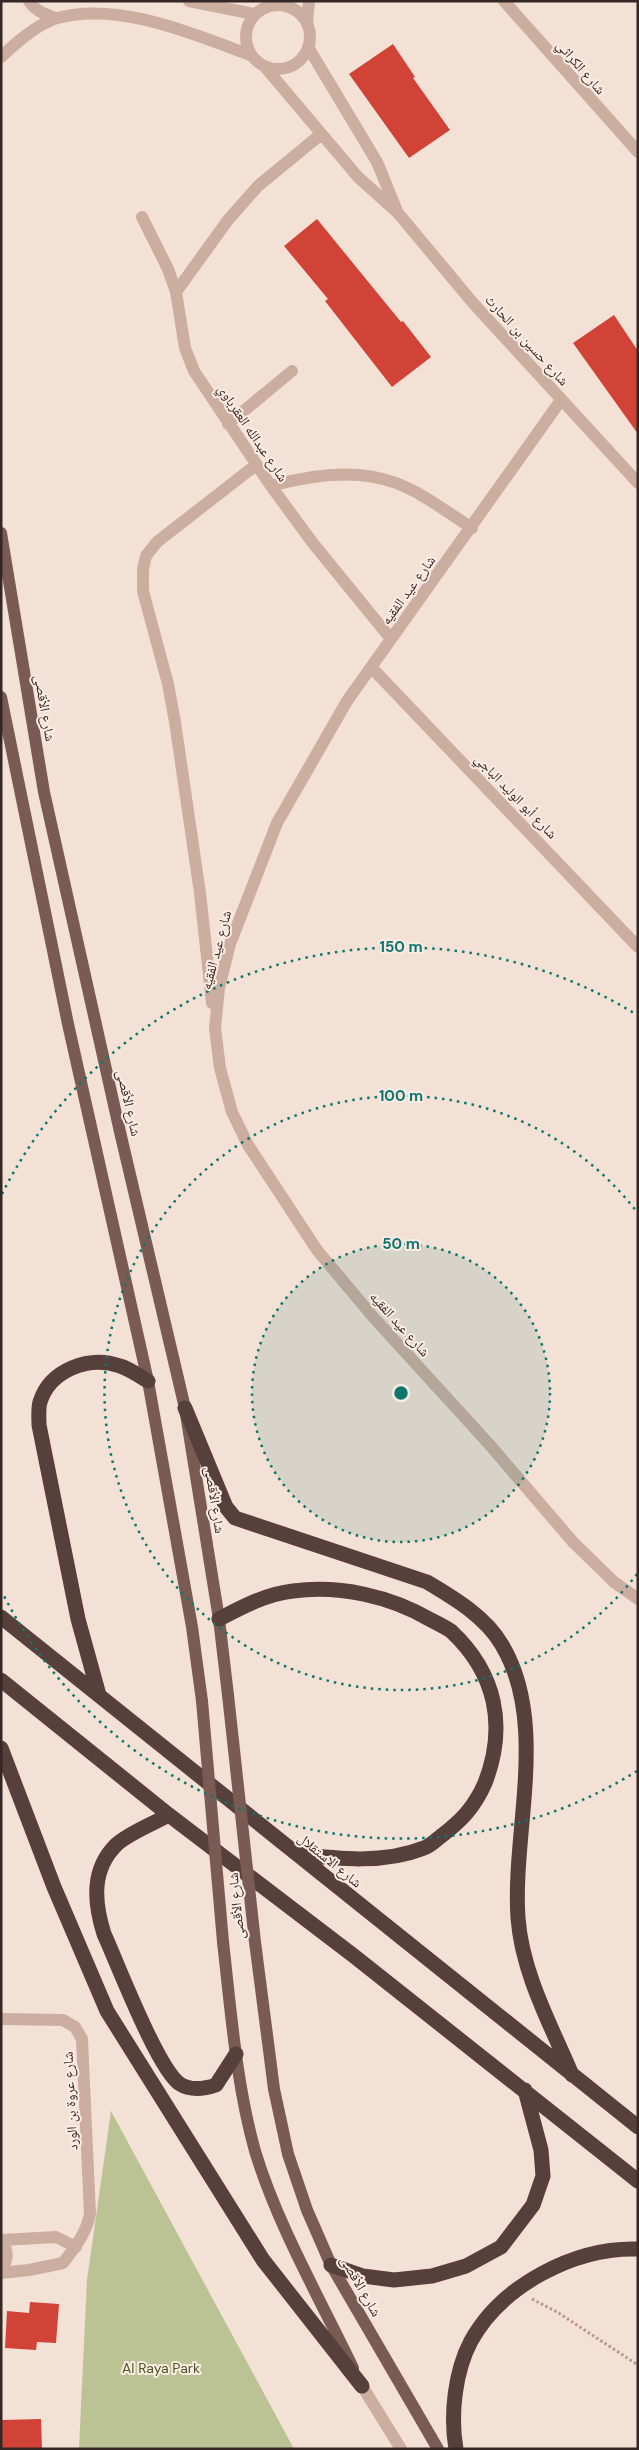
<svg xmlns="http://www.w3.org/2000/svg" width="639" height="2450" font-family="'DM Sans','Noto Naskh Arabic',sans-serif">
  <rect width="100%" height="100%" fill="#f3e1d6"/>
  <path fill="#bbc395" d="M 111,2111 L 294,2449 L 79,2449 L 87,2280 Z"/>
  <path fill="#d14336" d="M 393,44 L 415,77 L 413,78 L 450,130 L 409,158 L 349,74 Z
    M 317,219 L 401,322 L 403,321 L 431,357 L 392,387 L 325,301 L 328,299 L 284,246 Z
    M 614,315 L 638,351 L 638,434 L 573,343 Z
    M 30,2302 L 59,2304 L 56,2343 L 37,2342 L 36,2350 L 5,2348 L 7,2311 L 29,2313 Z
    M 41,2419 L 42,2449 L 2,2449 L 1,2420 Z"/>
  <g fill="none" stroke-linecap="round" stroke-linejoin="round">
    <path stroke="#b8988c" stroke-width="3" stroke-dasharray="2.5 2.5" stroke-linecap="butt" d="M 532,2299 L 557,2312 L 638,2365"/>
    <path stroke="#ccaea1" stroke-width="12" d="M 29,1 C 35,11 45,14 55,18
      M 189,1 L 254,14
      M 504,1 L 638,152
      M246 37a32 32 0 1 1 64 0a32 32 0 1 1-64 0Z
      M 307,23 L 309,1
      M 308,47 L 377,162 L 397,211
      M 1,57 C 17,42 34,27 54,19 C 116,0 193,34 250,55
      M 265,67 L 358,177 L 398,213 L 473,303 L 638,483
      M 142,217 L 168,269 L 176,292 L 185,348 L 194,371 L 271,486 L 312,542 L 391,639
      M 176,292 L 228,220 L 258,186 L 320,135
      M 561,400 L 347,701 L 277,823 L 230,944 L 219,988 L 215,1028 L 220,1068 L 232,1112 L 248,1145 L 317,1250 L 374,1318 L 489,1444 L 573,1542 L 614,1582 L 638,1599
      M 228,424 L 292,371
      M 271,486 C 310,475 356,468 396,483 C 423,493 448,513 472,528
      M 371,667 L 638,947
      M 212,1003 L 200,893 L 175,722 L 168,684 L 143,591 L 143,569 L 146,556 L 157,542 L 256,465
      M 1,2019 L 63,2020 L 75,2027 L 82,2039 L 90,2214 C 86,2234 75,2247 63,2263 L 29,2270 L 1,2273
      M 1,2239 C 8,2250 9,2260 1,2270
      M 2,2240 L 56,2237 L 76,2247
      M 362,2386 L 401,2449"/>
    <path stroke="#795b54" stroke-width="12" d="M 1,533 L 44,792 L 120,1132 L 185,1408 L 219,1619 L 228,1695
      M 1,697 L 68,1024 L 148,1381 L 192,1627 L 202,1701
      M 223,1942 C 231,2011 236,2083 255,2151 C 277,2224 320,2299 353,2368
      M 255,1942 L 274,2089 L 288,2154 L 307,2210 L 331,2265 L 438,2449"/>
    <path stroke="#573f3b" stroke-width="15" d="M 185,1408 L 226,1507 L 235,1518 L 427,1582 C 454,1598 486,1617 502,1645 C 549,1724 512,1832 518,1918 C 522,1973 551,2025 572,2075
      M 1,1617 L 638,2127
      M 219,1619 C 242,1607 266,1594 293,1591 C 340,1585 390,1596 431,1620 C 437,1623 445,1627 451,1631 C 496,1673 507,1726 485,1783 C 474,1808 461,1821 440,1837 C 435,1841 430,1846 424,1848 C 384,1864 339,1859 297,1854
      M 1,1680 L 169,1815 L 354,1956 L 638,2181
      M 99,1695 L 78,1619 L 39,1425 C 39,1418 38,1409 40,1402 C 50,1370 89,1355 120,1366 C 130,1369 139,1376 148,1381
      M 1,1748 L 54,1887 L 107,2011 L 263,2260 L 362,2386
      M 169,1815 C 154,1823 129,1833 117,1844 C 91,1869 94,1902 104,1934 C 117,1962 158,2070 180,2084 C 191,2091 204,2089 216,2085 L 236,2054
      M 331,2265 L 363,2276 L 394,2280 L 432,2276 L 466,2266 L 501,2247 L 533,2205 L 543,2176 L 541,2150 L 525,2090
      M 456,2449 C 450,2415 455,2371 471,2341 C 502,2285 575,2247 638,2249"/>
    <path stroke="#795b54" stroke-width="12" d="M 228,1695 L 255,1942
      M 202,1701 L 223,1942"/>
  </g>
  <circle cx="401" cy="1393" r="149" fill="#0f766e" fill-opacity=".12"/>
  <g fill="none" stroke="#0f766e" stroke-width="2.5" stroke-dasharray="2.5 5">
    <circle cx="401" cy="1393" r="149"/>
    <path d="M637 1574A297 297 0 1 1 637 1212"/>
    <path d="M637 1771A446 446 0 0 1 2 1592M2 1194A446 446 0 0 1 637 1015"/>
  </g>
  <g text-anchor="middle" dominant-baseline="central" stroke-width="4" stroke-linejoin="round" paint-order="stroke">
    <g font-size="14" fill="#352725" stroke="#fbece3">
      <text transform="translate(581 67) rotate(49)">شارع الكراثي</text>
      <text transform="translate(527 340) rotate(48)">شارع حسين بن الحارث</text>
      <text transform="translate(253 433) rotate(56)">شارع عبدالله العقرباوي</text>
      <text transform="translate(408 590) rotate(-54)">شارع عيد الفقيه</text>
      <text transform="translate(45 708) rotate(80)">شارع الأقصى</text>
      <text transform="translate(516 796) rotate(46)">شارع أبو الوليد الباجي</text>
      <text transform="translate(216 950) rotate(-75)">شارع عيد الفقيه</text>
      <text transform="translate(129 1103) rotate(77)">شارع الأقصى</text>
      <text transform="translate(400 1324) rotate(48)">شارع عيد الفقيه</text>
      <text transform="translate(215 1500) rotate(81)">شارع الأقصى</text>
      <text transform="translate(330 1860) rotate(39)">شارع الاستقلال</text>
      <text transform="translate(236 1906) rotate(-96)">شارع الأقصى</text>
      <text transform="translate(70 2101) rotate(-93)">شارع عروة بن الورد</text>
      <text transform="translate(361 2286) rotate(60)">شارع الأقصى</text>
    </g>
    <g font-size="14" fill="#4c5626" stroke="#fbece3">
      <text x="161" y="2368">Al Raya Park</text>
    </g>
  </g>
  <circle cx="401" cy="1393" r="8" fill="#0f766e" stroke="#fbece3" stroke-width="2.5"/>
  <g font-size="15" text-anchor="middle" font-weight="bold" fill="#0f766e" stroke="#fbece3" stroke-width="4" stroke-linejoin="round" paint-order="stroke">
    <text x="401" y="952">150 m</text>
    <text x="401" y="1101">100 m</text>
    <text x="401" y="1249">50 m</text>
  </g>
  <rect width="639" height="2450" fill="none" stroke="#352725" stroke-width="5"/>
</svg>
